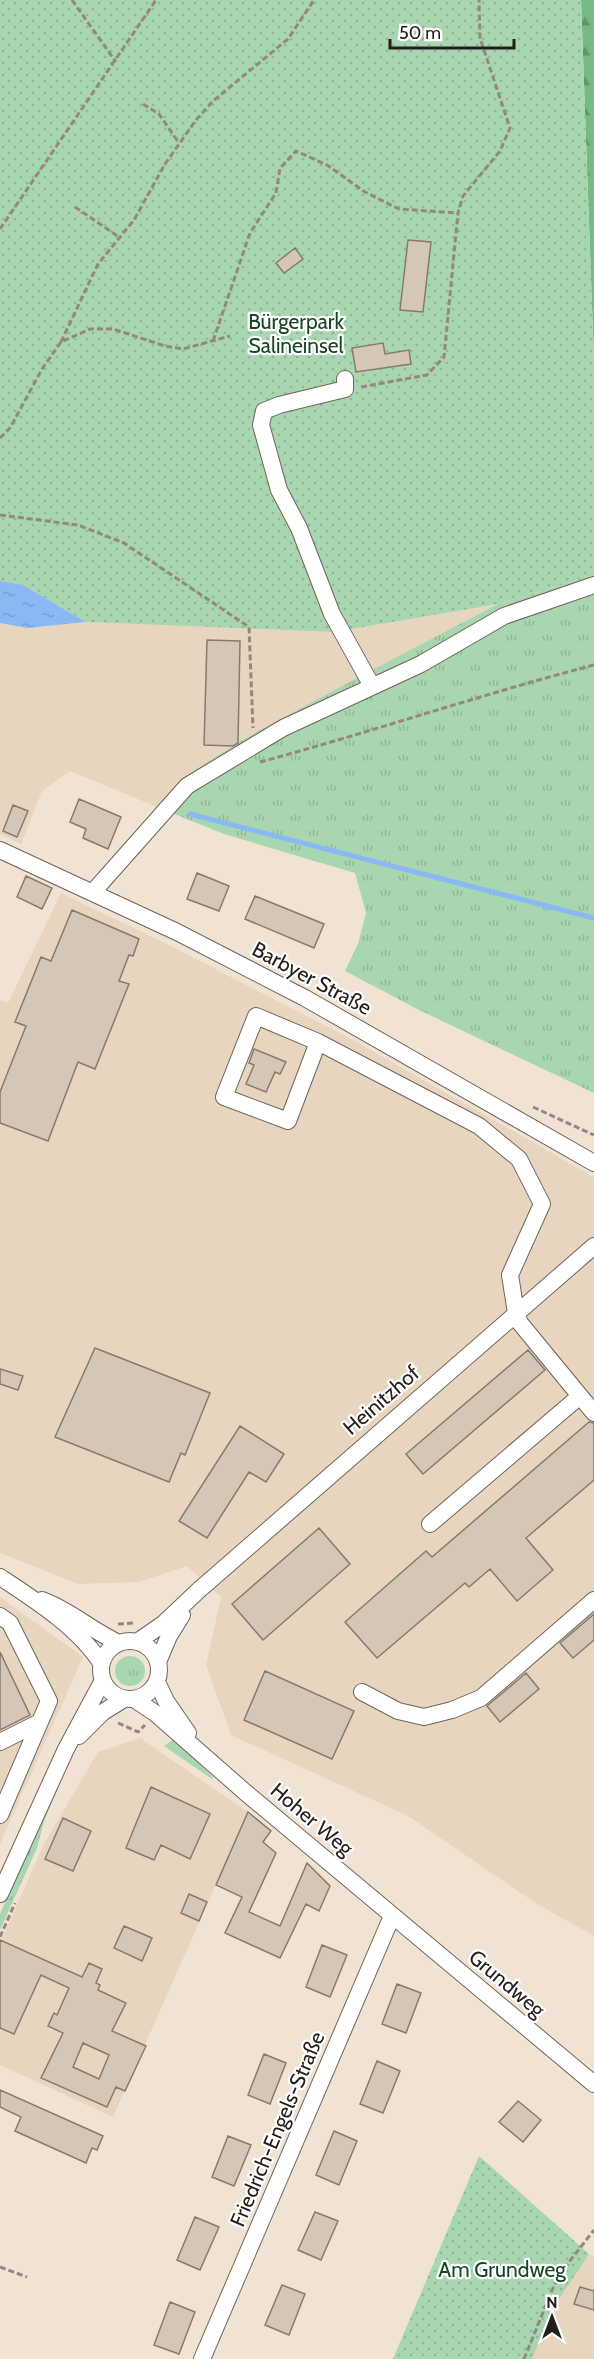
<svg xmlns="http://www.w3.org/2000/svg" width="594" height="2359" font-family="Cabin,sans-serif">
  <defs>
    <pattern id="grass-tufts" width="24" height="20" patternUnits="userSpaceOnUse" patternTransform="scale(1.5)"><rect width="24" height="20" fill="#a8d6b0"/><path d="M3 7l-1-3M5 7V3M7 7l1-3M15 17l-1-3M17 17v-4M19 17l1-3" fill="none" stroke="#90b797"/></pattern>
    <pattern id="forest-firs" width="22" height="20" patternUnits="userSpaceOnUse" patternTransform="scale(1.5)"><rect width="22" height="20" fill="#77b985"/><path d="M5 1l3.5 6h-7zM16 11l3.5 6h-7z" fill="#61966c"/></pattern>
    <pattern id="park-dots" width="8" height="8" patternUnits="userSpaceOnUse" patternTransform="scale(1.5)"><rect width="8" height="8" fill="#a8d6b0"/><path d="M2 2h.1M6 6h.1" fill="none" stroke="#90b797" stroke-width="1.8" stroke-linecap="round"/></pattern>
    <pattern id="water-ripples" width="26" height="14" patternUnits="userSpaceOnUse" patternTransform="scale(1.5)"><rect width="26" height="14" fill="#8ab8f5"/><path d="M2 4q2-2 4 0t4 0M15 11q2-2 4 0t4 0" fill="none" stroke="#779ed1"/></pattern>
  </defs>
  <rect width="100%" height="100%" fill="#f1e3d3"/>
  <path fill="#e8d5c0" d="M 498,604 L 244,739 L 184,777 L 157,807 L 70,771 L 42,791 L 21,844 L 0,834 L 0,623 L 27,628 L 86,622 L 334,632 Z
    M 61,893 L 171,946 L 353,1040 L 594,1177 L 594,1936 L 537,1904 L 408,1816 L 231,1735 L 206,1665 L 221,1597 L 187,1566 L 139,1582 L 78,1584 L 0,1553 L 0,1000 L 8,1003 Z
    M 0,1597 L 83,1657 L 0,1844 Z
    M 140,1738 L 248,1812 L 113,2117 L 0,2065 L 0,1943 L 45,1842 L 98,1752 Z
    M 589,2254 L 594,2257 L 594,2359 L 532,2359 L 554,2307 Z"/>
  <path fill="url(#grass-tufts)" d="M 594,575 L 594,1093 L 419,1010 L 345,971 L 358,944 L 366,913 L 355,873 L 224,834 L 157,807 L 184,777 L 244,739 L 353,680 L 498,604 Z
    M115 1671a15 15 0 1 1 30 0a15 15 0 1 1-30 0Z
    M 174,1739 L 213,1777 L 212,1779 L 164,1746 Z
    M 57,1785 L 59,1786 L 44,1821 L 37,1848 L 0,1930 L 0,1914 Z"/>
  <path fill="url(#forest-firs)" d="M 581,0 L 594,0 L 594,361 Z"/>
  <path fill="url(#park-dots)" d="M 0,0 L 581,0 L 594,361 L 594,575 L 498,604 L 334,632 L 86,622 L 23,585 L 0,581 Z
    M 479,2156 L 589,2254 L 554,2307 L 532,2359 L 393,2359 Z"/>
  <path fill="url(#water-ripples)" d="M 0,581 L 23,585 L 86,622 L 27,628 L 0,623 Z"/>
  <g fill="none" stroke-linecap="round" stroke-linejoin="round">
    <path stroke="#8ab8f5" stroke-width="5" d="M 190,814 L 594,918"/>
  </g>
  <path fill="#d5c7b8" stroke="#877a6d" stroke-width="1.5" fill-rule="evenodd" d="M 408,240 L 431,242 L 423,312 L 400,310 Z
    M 295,248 L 303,259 L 284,273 L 276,263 Z
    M 383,343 L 385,354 L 409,350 L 411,364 L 356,372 L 352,348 Z
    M 207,640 L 240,641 L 238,743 L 233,746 L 204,745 Z
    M 79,799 L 121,817 L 108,849 L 83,838 L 86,829 L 70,822 Z
    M 13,805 L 28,811 L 17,837 L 3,831 Z
    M 197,873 L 229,886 L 219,911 L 187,899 Z
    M 26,876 L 52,888 L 42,909 L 17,897 Z
    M 255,896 L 324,924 L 314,948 L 245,919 Z
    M 72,910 L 139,939 L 133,956 L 129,955 L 119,981 L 129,984 L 95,1069 L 78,1062 L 48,1141 L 0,1123 L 0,1092 L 26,1026 L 15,1022 L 41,957 L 51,961 Z
    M 254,1049 L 286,1062 L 280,1074 L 275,1072 L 266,1092 L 246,1084 L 254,1065 L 249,1063 Z
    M 95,1348 L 210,1393 L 185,1455 L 181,1453 L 169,1482 L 55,1437 Z
    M 528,1350 L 545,1370 L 423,1474 L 406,1454 Z
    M 0,1369 L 23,1376 L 18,1390 L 0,1384 Z
    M 589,1422 L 594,1423 L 594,1480 L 526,1538 L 553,1570 L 517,1601 L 490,1569 L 469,1587 L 465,1583 L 377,1658 L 345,1622 L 426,1551 L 432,1557 Z
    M 240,1426 L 284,1454 L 266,1482 L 249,1472 L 207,1538 L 179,1521 Z
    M 319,1528 L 350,1564 L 263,1640 L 232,1604 Z
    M 594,1614 L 594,1640 L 573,1658 L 560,1643 Z
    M 0,1652 L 30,1715 L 0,1730 Z
    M 265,1671 L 354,1711 L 332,1759 L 244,1720 Z
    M 526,1673 L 539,1689 L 500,1722 L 487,1706 Z
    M 151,1787 L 210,1814 L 190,1859 L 161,1845 L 154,1860 L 126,1848 Z
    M 248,1812 L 271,1831 L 263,1842 L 276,1853 L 249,1912 L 280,1926 L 307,1863 L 330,1886 L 319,1911 L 306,1904 L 280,1958 L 225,1933 L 242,1897 L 216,1885 Z
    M 63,1818 L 91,1831 L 73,1871 L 45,1859 Z
    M 189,1894 L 207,1902 L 199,1921 L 181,1913 Z
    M 124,1926 L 152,1938 L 142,1961 L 114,1948 Z
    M 0,1940 L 82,1977 L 89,1963 L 102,1969 L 96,1983 L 100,1985 L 98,1990 L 126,2003 L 112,2031 L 146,2046 L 125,2091 L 116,2087 L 107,2107 L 41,2078 L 63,2033 L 48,2026 L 54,2013 L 57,2015 L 69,1988 L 41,1975 L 14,2034 L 0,2028 ZM 83,2043 L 109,2055 L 99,2079 L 73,2067 Z
    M 322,1945 L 347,1955 L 330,1997 L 306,1987 Z
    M 397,1984 L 421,1993 L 406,2033 L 382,2024 Z
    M 264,2054 L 286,2063 L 270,2104 L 248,2095 Z
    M 377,2061 L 400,2071 L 383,2113 L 360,2104 Z
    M 0,2090 L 103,2136 L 97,2150 L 92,2148 L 86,2163 L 15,2131 L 21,2117 L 0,2107 Z
    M 518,2101 L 541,2120 L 523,2142 L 499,2122 Z
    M 334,2131 L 357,2141 L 339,2185 L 316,2175 Z
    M 228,2136 L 251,2145 L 234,2186 L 212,2177 Z
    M 315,2212 L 338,2221 L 321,2260 L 298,2250 Z
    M 195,2217 L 219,2227 L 200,2270 L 177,2260 Z
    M 282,2285 L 305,2294 L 289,2335 L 265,2325 Z
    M 580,2287 L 594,2291 L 594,2310 L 574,2304 Z
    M 170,2302 L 195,2312 L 179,2354 L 154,2345 Z"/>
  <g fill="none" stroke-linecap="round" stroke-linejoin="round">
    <defs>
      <path id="minor" d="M 345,379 L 345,389 L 279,405 L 264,411 L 261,425 L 279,490 L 299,528 L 332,614 L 372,686
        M 0,850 L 177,932 L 305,998 L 594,1163
        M 93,892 L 187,786 L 283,728 L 421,664 L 504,616 L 594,585
        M 318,1042 L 288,1121 L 224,1097 L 256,1016 L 318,1042 L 479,1126 L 519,1159 L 542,1204 L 510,1275 L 516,1313 L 520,1323 L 594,1413
        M 430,1524 L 580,1396
        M 0,1577 C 35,1600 79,1628 101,1663
        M 42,1600 C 70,1610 92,1631 119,1643
        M 0,1616 L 10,1623 L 49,1701 L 0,1815
        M101 1670a29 29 0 1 1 58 0a29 29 0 1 1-58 0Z
        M 137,1642 L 163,1624 L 199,1590 L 594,1246
        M 158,1662 L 169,1636 L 182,1615
        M 157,1682 L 166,1701 L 188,1733
        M 362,1692 L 398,1711 L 424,1717 L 452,1710 L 481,1698 L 594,1600
        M 134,1699 L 155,1713 L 245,1792 L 594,2084
        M 79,1736 L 103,1712 L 124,1699
        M 0,1742 L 40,1722
        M 0,1894 L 66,1749 L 102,1682
        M 202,2359 L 392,1916"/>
    </defs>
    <use href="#minor" stroke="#706457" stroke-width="18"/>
    <path stroke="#92887e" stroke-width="3" stroke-dasharray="6 3" stroke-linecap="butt" d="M 72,0 L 116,62
      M 143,104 L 159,114 L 179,143
      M 75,207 L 119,237
      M 0,229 L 156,0
      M 213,341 L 250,233 L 276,193 L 280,168 L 296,151 L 327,165 L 365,192 L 399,209 L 458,213
      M 61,342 L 98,264 L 134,220 L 165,164 L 196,120 L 213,101 L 288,39 L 314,0
      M 361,387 L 427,375 L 444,357 L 458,213 L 463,196 L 500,151 L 510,128 L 480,38 L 479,0
      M 0,438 L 10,428 L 42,369 L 61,342 L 90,329 L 113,329 L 165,346 L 183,349 L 230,336
      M 0,515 L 78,525 L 124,543 L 249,627 L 253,728
      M 260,762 C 372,732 482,694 594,665
      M 533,1107 L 594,1135
      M 118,1624 L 135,1623
      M 118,1723 L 138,1732 L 145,1725
      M 0,1937 L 15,1903
      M 0,2267 L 27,2277
      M 524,2359 L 553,2288 L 569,2262 L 594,2230"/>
    <use href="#minor" stroke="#fff" stroke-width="16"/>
  </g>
  <g text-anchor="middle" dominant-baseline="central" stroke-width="4.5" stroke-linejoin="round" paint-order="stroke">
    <g font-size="21" fill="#164724" stroke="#fff">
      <text x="296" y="321">Bürgerpark<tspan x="296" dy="24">Salineinsel</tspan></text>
      <text x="502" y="2269">Am Grundweg</text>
    </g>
    <g font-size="21" fill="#231e19" stroke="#fff">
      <text transform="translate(312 978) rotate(28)">Barbyer Straße</text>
      <text transform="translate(381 1400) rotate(-41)">Heinitzhof</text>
      <text transform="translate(312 1819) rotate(40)">Hoher Weg</text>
      <text transform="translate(507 1983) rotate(40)">Grundweg</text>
      <text transform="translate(277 2129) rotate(-67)">Friedrich-Engels-Straße</text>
    </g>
  </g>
  <g transform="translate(552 2317)" stroke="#ffffff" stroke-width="4.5" paint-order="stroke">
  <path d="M0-4.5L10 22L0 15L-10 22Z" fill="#231e19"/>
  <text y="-9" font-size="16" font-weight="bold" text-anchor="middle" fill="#231e19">N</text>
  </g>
  <path d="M390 39v9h124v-9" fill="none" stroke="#231e19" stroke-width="3"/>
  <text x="399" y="39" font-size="18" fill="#231e19" stroke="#ffffff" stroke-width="4.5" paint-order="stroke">50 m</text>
</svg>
